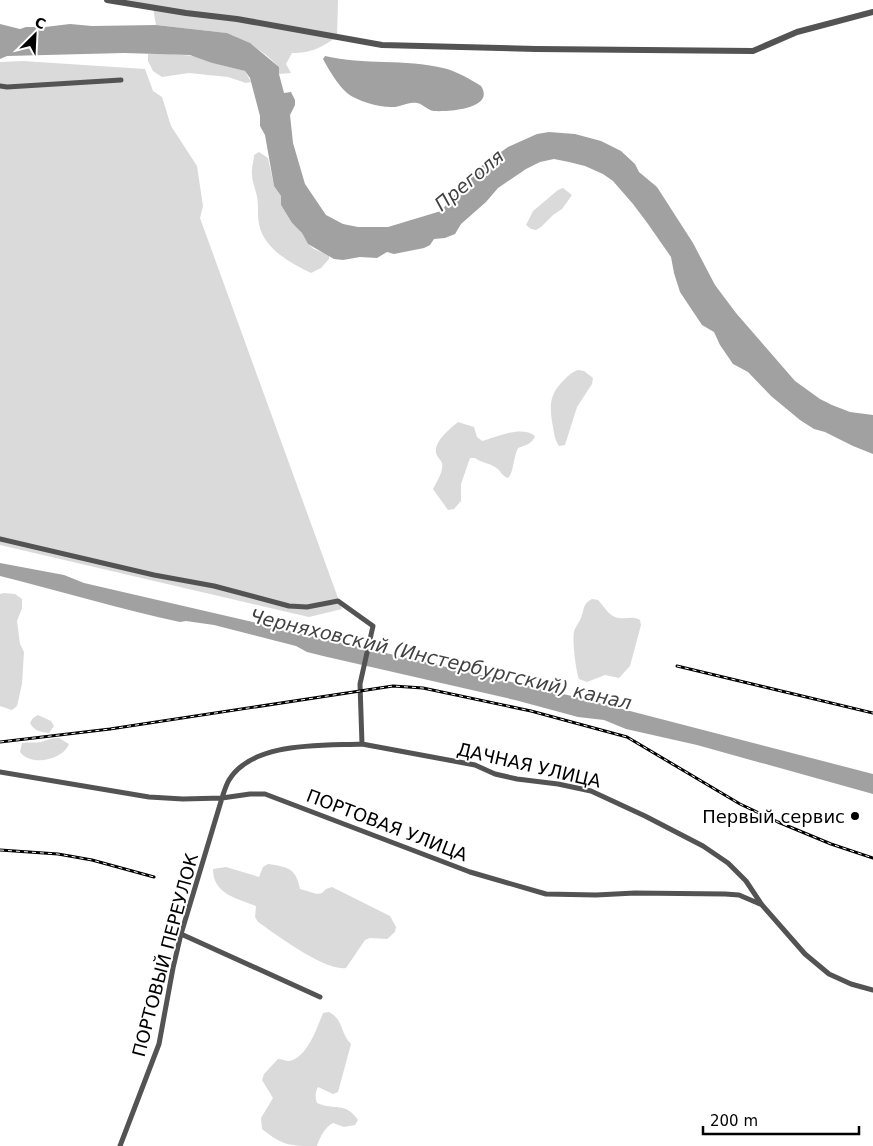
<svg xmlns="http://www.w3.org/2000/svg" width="873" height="1146" font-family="'DejaVu Sans',sans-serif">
  <rect width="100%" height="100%" fill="#fff"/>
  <path fill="#dadada" d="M 107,0 L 338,0 L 337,37 C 320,48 312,53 292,53 L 286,64 L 291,73 L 279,74 L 279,67 C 264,51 247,41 227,33 L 156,25 L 153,8 Z
    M 156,53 L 196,56 L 212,63 L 245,71 L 251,82 L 246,83 L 228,77 L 189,73 L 162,77 L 153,71 L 148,61 L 148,54 Z
    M 23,61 L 145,69 L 153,91 L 162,97 L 171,126 L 197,166 L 203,206 L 200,218 L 342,609 L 309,617 L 0,545 L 0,62 Z
    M 259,152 L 268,158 L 274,186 L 281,196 L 281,205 L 292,223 L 302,233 L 308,244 L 314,249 L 329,255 L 329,259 L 321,268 L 311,273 C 290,263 264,249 259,224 C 257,215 259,206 257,197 C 256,190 252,182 252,174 C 251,168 254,162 254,155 Z
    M 563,188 L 572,195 L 562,209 L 553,215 L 541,227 L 536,230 L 531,229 L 526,225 L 533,211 L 558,190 Z
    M 578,370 L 584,371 L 593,378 L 592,384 L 577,407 L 565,445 L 559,446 C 555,440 554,434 553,427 C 549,406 549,394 565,379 C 569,375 572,372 578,370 Z
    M 458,422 L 474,427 L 477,437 L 482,441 C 496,437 522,425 535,436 C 532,444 526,445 518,448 C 513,458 514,472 508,478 C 501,476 501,470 495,467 C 489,463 482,463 475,458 L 470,458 L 461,484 L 461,501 L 454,509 L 448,510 L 433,489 C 436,483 444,471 442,463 C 441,460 437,457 436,453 C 434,441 451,428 458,422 Z
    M 4,593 L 15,594 L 22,599 L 22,608 L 17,621 L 20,644 L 24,652 L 22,684 L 17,706 L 12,710 L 0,706 L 0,594 Z
    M 592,599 L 598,600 C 605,607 609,617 619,618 C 627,619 633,616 640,620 L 641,625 L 630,666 L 619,678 L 605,675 L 587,682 L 579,679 C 576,671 572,641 574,632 C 575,627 579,623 581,618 C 584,610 583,603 592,599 Z
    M 38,715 L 51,721 L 54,726 L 49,733 C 41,732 34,731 30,723 L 33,718 Z
    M 59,738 L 69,744 C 63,760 31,767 20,752 L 22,743 C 28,742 35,743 41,742 C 47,740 52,738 59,738 Z
    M 268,864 C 288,867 296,868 300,889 L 317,894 L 322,893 L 326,889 L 332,887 L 390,916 L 396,927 L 395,932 L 387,939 L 370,938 L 365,940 L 346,968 C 324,971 277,935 258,922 L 255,917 L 256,906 C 236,898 213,894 213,869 L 226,867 L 259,877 L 263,867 Z
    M 329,1012 C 344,1020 340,1033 351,1044 L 338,1092 L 333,1094 L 318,1087 C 315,1092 315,1097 317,1103 C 335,1111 345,1101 358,1120 L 355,1125 L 344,1127 L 333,1123 C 325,1127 320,1137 317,1146 C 290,1146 283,1146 262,1129 L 261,1118 L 273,1098 L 262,1080 L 264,1074 L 278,1059 C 281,1059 286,1061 289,1061 C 307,1058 317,1028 323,1013 Z"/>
  <path fill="#a1a1a1" d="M 0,24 L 20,29 L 26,27 L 45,27 L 70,24 L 92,26 L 156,25 L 227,33 L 250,43 L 279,67 L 279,74 L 284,93 L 291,92 L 295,100 L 295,105 L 290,115 L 293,143 L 305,184 L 326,215 L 343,224 L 358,227 L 388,227 L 441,211 L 477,169 L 508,147 L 537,134 L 549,132 L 575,134 L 601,141 L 621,151 L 635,164 L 639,172 L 657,187 L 693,243 L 715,285 L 736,313 L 795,381 L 820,399 L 832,405 L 850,412 L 873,415 L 873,454 L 853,446 L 825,432 L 814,429 L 800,420 L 771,396 L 748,372 L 733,364 L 720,345 L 714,332 L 702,325 L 680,292 L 674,273 L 671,257 L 648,224 L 633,204 L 613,181 L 603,174 L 585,166 L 569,162 L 554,159 L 540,162 L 526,169 L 498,188 L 486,202 L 461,224 L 455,234 L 445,238 L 434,239 L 430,245 L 424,248 L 394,254 L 387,252 L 377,258 L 360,257 L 343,260 L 334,259 L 308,244 L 302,233 L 292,223 L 281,205 L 281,196 L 274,186 L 265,135 L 260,126 L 260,116 L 250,78 L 245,71 L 212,63 L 190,55 L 124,53 L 7,56 L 0,59 Z
    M 325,56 C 364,65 405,59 443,68 C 456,71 470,79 481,86 C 496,109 447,112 434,111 C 427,110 423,104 417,103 C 408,101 399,108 391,107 C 378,107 357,101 347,93 C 337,84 329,70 323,59 Z
    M 0,563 L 64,575 L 84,583 L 576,697 L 873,774 L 873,794 L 697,745 L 626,729 L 604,720 L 578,717 L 515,700 L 323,656 L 307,652 L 296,646 L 214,625 L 186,621 L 180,622 C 120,609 60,591 0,576 Z"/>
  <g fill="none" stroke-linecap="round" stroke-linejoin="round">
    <path stroke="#535353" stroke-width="5" d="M 0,86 L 7,87 L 121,80
      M 0,539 L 154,575 L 214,586 L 289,606 L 307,607 L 338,601 L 373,626 L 360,684 L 362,744 L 475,765 L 495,774 L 517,779 L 558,784 L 591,791 L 645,816 L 703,846 L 728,863 L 746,881 L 762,905 L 805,954 L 829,974 L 851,984 L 873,990
      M 0,772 L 149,797 L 183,799 L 222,798 L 250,794 L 265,794 L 470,872 L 546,894 L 596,895 L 635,893 L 725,894 L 739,895 L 760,904
      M 181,934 L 320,997
      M 120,1146 L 159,1044 L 173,968 L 181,934 L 222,798 C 224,792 226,785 229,780 C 253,741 322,746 362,744"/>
    <path stroke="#535353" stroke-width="6" d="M 107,0 L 186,13 L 237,19 L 382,45 L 536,49 L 753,51 L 797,32 L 873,12"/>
    <defs>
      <path id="rail" d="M 677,666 L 873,713
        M 0,742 L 110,729 L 393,686 L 423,688 L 531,711 L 627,737 L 740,804 L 778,822 L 831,844 L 873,858
        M 0,850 L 58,854 L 92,860 L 154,877"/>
    </defs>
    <use href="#rail" stroke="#000" stroke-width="3"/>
    <use href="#rail" stroke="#fff" stroke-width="1" stroke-dasharray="4" stroke-linecap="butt"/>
  </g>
  <circle fill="#000" stroke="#fff" stroke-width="2" cx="855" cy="816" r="5"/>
  <g text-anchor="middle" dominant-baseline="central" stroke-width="4" stroke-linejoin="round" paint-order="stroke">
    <g font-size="18" fill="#000" stroke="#fff">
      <text transform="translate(529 765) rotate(13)">ДАЧНАЯ УЛИЦА</text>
      <text transform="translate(387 825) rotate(21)">ПОРТОВАЯ УЛИЦА</text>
      <text transform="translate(165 955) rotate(-75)">ПОРТОВЫЙ ПЕРЕУЛОК</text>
    </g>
    <g font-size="18" fill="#000" stroke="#fff" text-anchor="end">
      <text x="845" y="816">Первый сервис</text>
    </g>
    <g font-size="19" font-style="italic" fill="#424242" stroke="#fff">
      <text transform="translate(469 180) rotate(-40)">Преголя</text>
      <text transform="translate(441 659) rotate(13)">Черняховский (Инстербургский) канал</text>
    </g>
  </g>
  <g transform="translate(35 35) rotate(24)" stroke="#ffffff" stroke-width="4" paint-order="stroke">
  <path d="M0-4L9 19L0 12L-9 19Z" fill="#000000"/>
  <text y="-8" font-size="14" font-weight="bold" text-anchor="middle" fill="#000000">С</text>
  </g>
  <path d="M703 1126v8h156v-8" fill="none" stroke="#000000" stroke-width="2.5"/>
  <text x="710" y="1126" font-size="15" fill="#000000" stroke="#ffffff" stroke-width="4" paint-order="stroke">200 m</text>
</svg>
